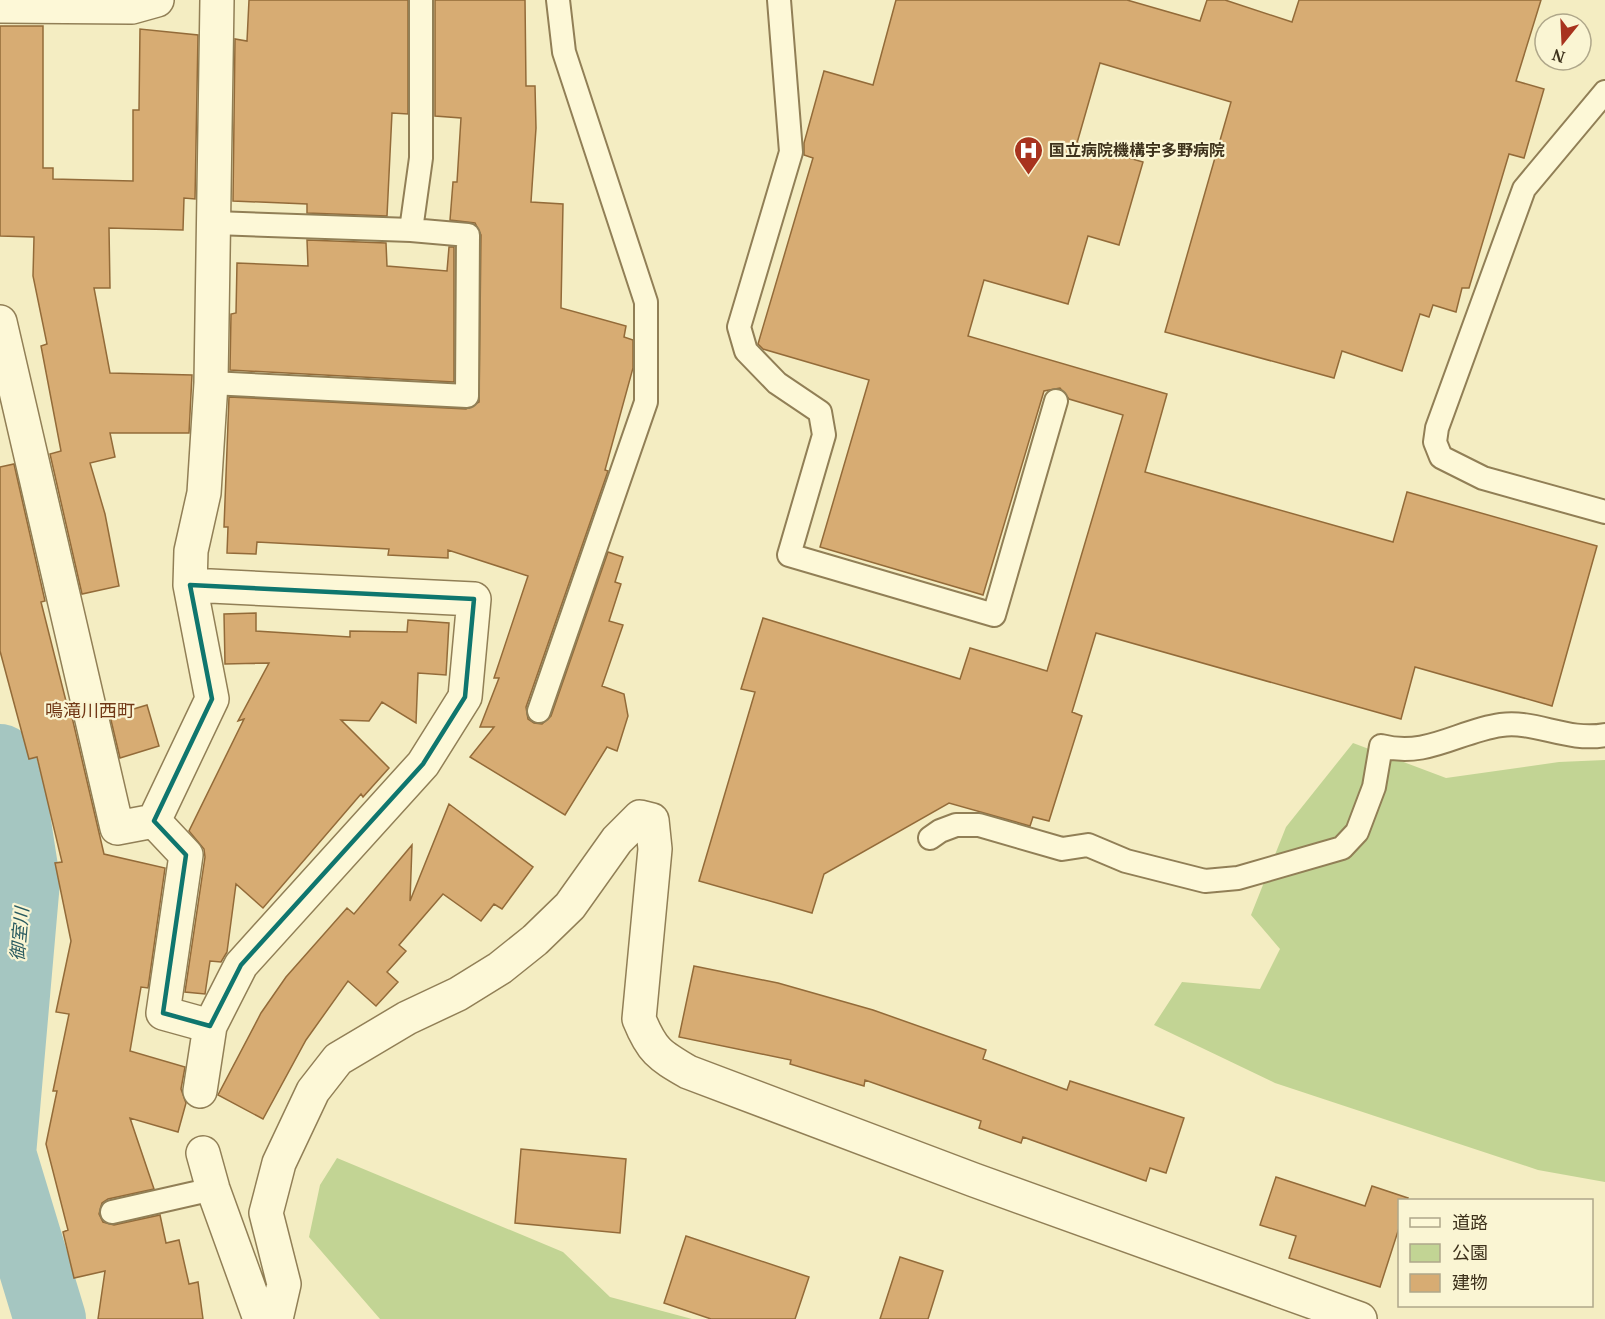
<svg xmlns="http://www.w3.org/2000/svg" width="1605" height="1319" font-family="'PT Serif','Noto Sans JP',serif">
  <rect width="100%" height="100%" fill="#f4edc2"/>
  <path fill="#c2d494" d="M 1353,743 L 1446,778 L 1559,762 L 1605,760 L 1605,1182 L 1538,1170 L 1275,1083 L 1154,1025 L 1182,982 L 1260,989 L 1280,949 L 1251,915 L 1286,827 Z
    M 337,1158 L 563,1252 L 610,1297 L 692,1319 L 380,1319 L 309,1237 L 320,1185 Z"/>
  <g fill="none" stroke-linecap="round" stroke-linejoin="round">
    <path stroke="#a5c6c1" stroke-width="72" d="M 0,760 L 13,810 L 24,881 L 0,1154 L 50,1319"/>
  </g>
  <path fill="#d7ac73" stroke="#936b39" stroke-width="1.5" d="M 249,0 L 408,0 L 408,114 L 392,113 L 387,216 L 307,213 L 307,204 L 233,201 L 235,39 L 247,41 Z
    M 435,0 L 525,0 L 526,86 L 535,86 L 536,128 L 531,202 L 563,204 L 561,308 L 626,326 L 624,337 L 633,340 L 633,368 L 605,470 L 608,471 L 526,707 L 528,719 L 534,723 L 542,724 L 551,716 L 608,552 L 623,557 L 615,582 L 621,584 L 609,621 L 623,625 L 602,686 L 624,694 L 628,716 L 617,751 L 607,747 L 565,815 L 470,757 L 494,727 L 480,727 L 499,678 L 494,678 L 528,576 L 448,550 L 448,558 L 388,555 L 389,549 L 257,542 L 256,554 L 227,553 L 228,527 L 224,527 L 229,397 L 466,409 L 479,402 L 481,235 L 475,223 L 450,220 L 453,182 L 457,182 L 461,118 L 435,116 Z
    M 896,0 L 1127,0 L 1200,21 L 1207,0 L 1225,0 L 1292,22 L 1299,0 L 1541,0 L 1516,81 L 1544,89 L 1524,158 L 1509,154 L 1469,288 L 1462,288 L 1456,312 L 1433,305 L 1429,317 L 1420,314 L 1402,371 L 1342,351 L 1334,378 L 1165,332 L 1231,102 L 1100,63 L 1077,143 L 1143,162 L 1119,245 L 1088,236 L 1068,304 L 984,280 L 968,336 L 1167,394 L 1145,472 L 1393,542 L 1407,492 L 1597,546 L 1552,706 L 1415,667 L 1401,719 L 1096,633 L 1072,712 L 1082,716 L 1049,821 L 1033,817 L 1030,826 L 949,803 L 824,874 L 812,913 L 699,881 L 755,692 L 741,689 L 763,618 L 960,679 L 970,648 L 1047,671 L 1123,415 L 1069,399 L 1060,388 L 1044,391 L 983,595 L 820,547 L 869,380 L 763,349 L 758,344 L 813,158 L 804,155 L 804,143 L 824,71 L 873,85 Z
    M 0,26 L 43,26 L 43,168 L 53,168 L 53,179 L 133,181 L 133,110 L 139,110 L 140,29 L 198,35 L 195,199 L 184,198 L 183,230 L 109,228 L 110,288 L 94,288 L 110,373 L 192,375 L 189,433 L 110,433 L 115,457 L 90,463 L 105,514 L 119,586 L 82,594 L 50,454 L 61,451 L 41,346 L 47,344 L 33,276 L 34,237 L 0,236 Z
    M 307,240 L 386,243 L 387,266 L 447,271 L 449,247 L 454,247 L 454,382 L 230,370 L 231,314 L 236,313 L 237,263 L 308,266 Z
    M 14,464 L 45,601 L 41,602 L 70,717 L 72,717 L 104,854 L 165,868 L 148,988 L 141,987 L 130,1051 L 185,1067 L 181,1089 L 186,1103 L 178,1132 L 130,1118 L 154,1189 L 108,1199 L 102,1203 L 99,1214 L 103,1222 L 114,1225 L 160,1215 L 166,1243 L 179,1240 L 189,1284 L 198,1282 L 203,1319 L 98,1319 L 105,1271 L 74,1278 L 63,1232 L 68,1230 L 46,1144 L 57,1091 L 53,1091 L 69,1014 L 56,1012 L 71,941 L 55,863 L 62,862 L 37,757 L 29,759 L 0,651 L 0,467 Z
    M 256,613 L 256,631 L 350,637 L 350,631 L 407,632 L 408,620 L 449,623 L 446,675 L 418,673 L 416,723 L 382,702 L 369,721 L 341,720 L 389,768 L 363,797 L 361,794 L 263,908 L 236,884 L 227,952 L 221,962 L 210,961 L 205,994 L 185,992 L 205,857 L 204,849 L 189,831 L 244,719 L 238,721 L 269,663 L 225,664 L 224,614 Z
    M 147,705 L 159,746 L 120,758 L 110,716 Z
    M 449,804 L 533,867 L 502,909 L 494,904 L 481,921 L 443,894 L 399,945 L 406,951 L 387,972 L 398,982 L 376,1006 L 348,981 L 306,1040 L 263,1119 L 218,1095 L 261,1013 L 286,977 L 347,908 L 354,914 L 412,845 L 410,901 Z
    M 694,966 L 778,983 L 873,1010 L 986,1050 L 983,1059 L 1067,1090 L 1070,1081 L 1184,1118 L 1166,1173 L 1150,1168 L 1146,1181 L 1023,1137 L 1021,1143 L 979,1128 L 981,1121 L 865,1080 L 864,1086 L 790,1064 L 791,1060 L 679,1037 Z
    M 521,1149 L 626,1159 L 620,1233 L 515,1223 Z
    M 1276,1177 L 1365,1206 L 1372,1186 L 1408,1198 L 1407,1200 L 1400,1200 L 1400,1225 L 1380,1287 L 1289,1258 L 1296,1236 L 1260,1225 Z
    M 686,1236 L 809,1277 L 795,1319 L 711,1319 L 664,1303 Z
    M 900,1257 L 943,1271 L 928,1319 L 880,1319 Z"/>
  <g fill="none" stroke-linecap="round" stroke-linejoin="round">
    <defs>
      <path id="service" d="M 779,0 L 791,152 L 739,327 L 746,351 L 777,383 L 820,412 L 824,435 L 789,555 L 994,615 L 1056,401
        M 1605,92 L 1524,189 L 1437,428 L 1435,442 L 1441,457 L 1483,478 L 1605,512
        M 411,230 L 421,158 L 421,0
        M 211,383 L 467,396 L 468,235 L 411,230 L 215,223
        M 539,711 L 646,402 L 646,302 L 564,52 L 558,0
        M 930,838 L 940,831 L 956,825 L 979,825 L 1062,849 L 1088,845 L 1126,861 L 1205,881 L 1238,878 L 1342,848 L 1357,832 L 1374,787 L 1381,746 C 1427,758 1458,731 1501,725 C 1535,720 1567,742 1605,735
        M 112,1212 L 213,1189"/>
      <path id="minor" d="M 0,6 L 132,7 L 157,0
        M 0,322 L 117,828 L 154,821
        M 154,821 L 186,855 L 163,1013 L 210,1026 L 241,965 L 423,764 L 465,697 L 474,599 L 190,585
        M 154,821 L 212,699 L 190,585 L 191,551 L 204,493 L 211,383 L 217,0
        M 200,1091 L 210,1026
        M 203,1153 L 213,1189 L 260,1319
        M 276,1319 L 284,1284 L 266,1213 L 279,1163 L 313,1091 L 338,1059 L 407,1018 L 458,994 L 500,968 L 535,940 L 570,906 L 617,840 L 640,817 L 652,820 L 655,849 L 639,1019 C 652,1051 659,1055 688,1072 L 974,1180 L 1360,1319"/>
    </defs>
    <use href="#service" stroke="#917f56" stroke-width="26"/>
    <use href="#minor" stroke="#917f56" stroke-width="36"/>
    <use href="#service" stroke="#fdf8d7" stroke-width="22"/>
    <use href="#minor" stroke="#fdf8d7" stroke-width="33"/>
  </g>
  <path fill="none" stroke="#0f766e" stroke-width="4.5" stroke-linejoin="round" d="M 190,585 L 474,599 L 465,697 L 423,764 L 241,965 L 210,1026 L 163,1013 L 186,855 L 154,821 L 212,699 Z"/>
  <defs>
    <symbol id="hospital-pin" viewBox="-11 -11 22 30"><path d="M0 17L-7.5 6A9.5 9.5 0 1 1 7.5 6Z" fill="#a8331e" stroke="#faf5d3"/><path d="M-5-5h3v3.5h4V-5h3V5h-3V1.5h-4V5h-3Z" fill="#fff"/></symbol>
  </defs>
  <g fill-rule="evenodd">
    <use href="#hospital-pin" x="1012" y="134" width="33" height="45"/>
  </g>
  <g text-anchor="middle" dominant-baseline="central" stroke-width="4.5" stroke-linejoin="round" paint-order="stroke">
    <g font-size="16" font-weight="bold" fill="#3e321c" stroke="#faf5d3" text-anchor="start">
      <text x="1049" y="150">国立病院機構宇多野病院</text>
    </g>
    <g font-size="18" fill="#713816" stroke="#faf5d3">
      <text x="90" y="710">鳴滝川西町</text>
    </g>
    <g font-size="18" font-style="italic" fill="#2a5b60" stroke="#faf5d3">
      <text transform="translate(19 934) rotate(-85)">御室川</text>
    </g>
  </g>
  <rect x="1398" y="1199" width="195" height="108" fill="#faf5d3" stroke="#afa78a" stroke-width="1.5"/>
  <rect x="1410" y="1218" width="30" height="9" fill="#fdf8d7" stroke="#afa78a" stroke-width="1.5"/>
  <text x="1452" y="1229" font-size="18" fill="#3e321c">道路</text>
  <rect x="1410" y="1244" width="30" height="18" fill="#c2d494" stroke="#afa78a" stroke-width="1.5"/>
  <text x="1452" y="1259" font-size="18" fill="#3e321c">公園</text>
  <rect x="1410" y="1274" width="30" height="18" fill="#d7ac73" stroke="#afa78a" stroke-width="1.5"/>
  <text x="1452" y="1289" font-size="18" fill="#3e321c">建物</text>
  <g transform="translate(1563 42) rotate(198)"><circle r="28" fill="#faf5d3" stroke="#afa78a" stroke-width="1.5"/>
  <path d="M0-4.5L10 22L0 15L-10 22Z" fill="#a8331e"/>
  <text y="-9" font-size="16" font-weight="bold" text-anchor="middle" fill="#3e321c">N</text>
  </g>
</svg>
